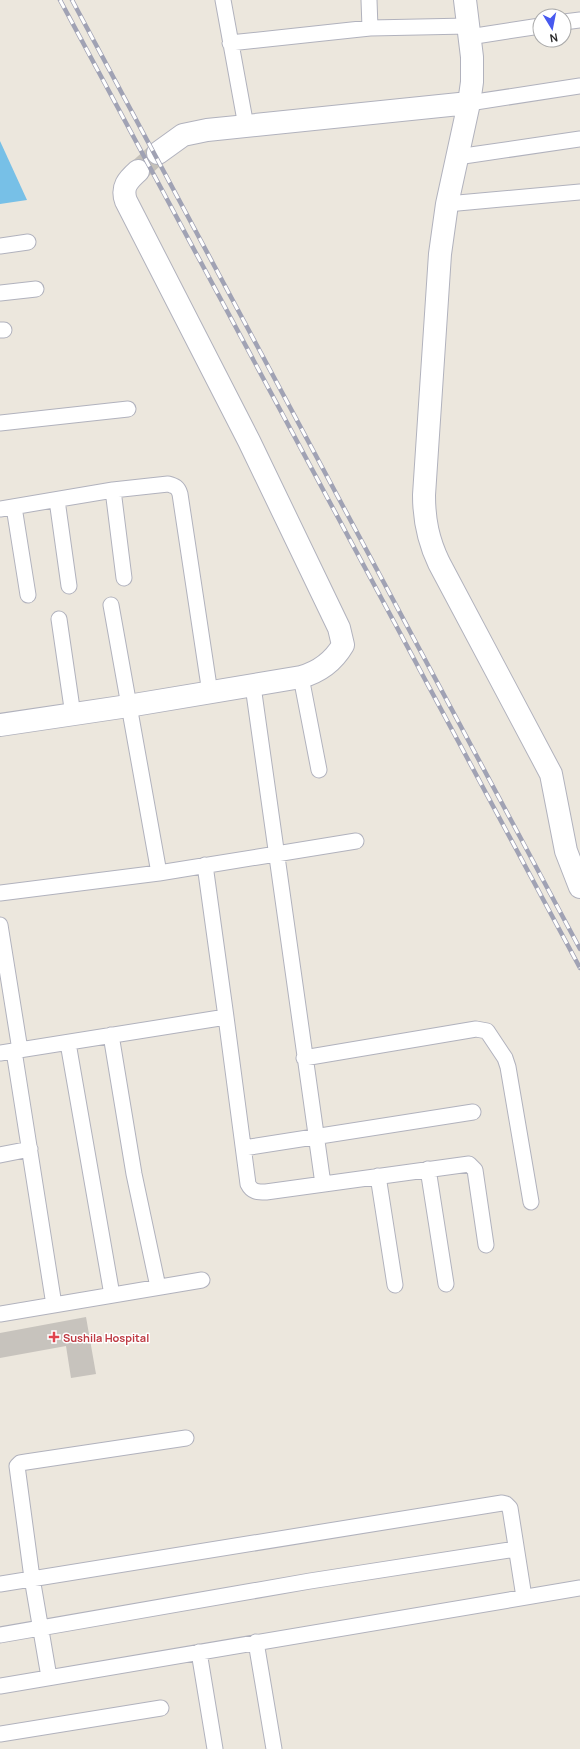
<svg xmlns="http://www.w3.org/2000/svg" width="580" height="1749" font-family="Manrope,sans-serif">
  <rect width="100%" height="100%" fill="#ece7dd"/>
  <path fill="#77c0e7" d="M 0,141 L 27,200 L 0,204 Z"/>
  <path fill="#c7c3bd" d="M 86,1317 L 96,1374 L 71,1378 L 66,1346 L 0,1358 L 0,1333 Z"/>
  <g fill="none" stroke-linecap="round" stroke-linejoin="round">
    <path stroke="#c5c1b9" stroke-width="22" stroke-dasharray="22 11" stroke-linecap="butt" d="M 138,171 L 158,153"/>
    <defs>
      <path id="street" d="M 223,0 L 246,126
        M 369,0 L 370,28
        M 564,22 L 580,20
        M 469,37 L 540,26
        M 230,43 L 370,28 L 468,26
        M 469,103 L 580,86
        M 457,157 L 580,139
        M 447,204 L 580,192
        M 0,246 L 28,242
        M 0,293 L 36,289
        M 0,330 L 4,330
        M 0,423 L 128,409
        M 113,490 L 124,578
        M 57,500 L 69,586
        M 14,507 L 28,595
        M 0,509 L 113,490 L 168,484 C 175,486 178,487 180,494 L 210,693
        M 111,605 L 159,873
        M 59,619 L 73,715
        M 301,677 L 319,770
        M 253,686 L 323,1184
        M 0,893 L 159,873 L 356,841
        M 0,925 L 20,1050
        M 226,1017 L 248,1184 C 252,1192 257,1192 266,1192 L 469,1164 L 475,1170 L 486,1245
        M 111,1035 L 134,1174 L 158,1287
        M 68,1043 L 112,1295
        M 14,1051 L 54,1305
        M 0,1053 L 226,1017 L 205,865
        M 304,1058 L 476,1029 L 487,1031 L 505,1058 L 508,1067 L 531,1202
        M 244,1148 L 473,1112
        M 0,1155 L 30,1149
        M 428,1169 L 446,1284
        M 378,1176 L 395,1285
        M 0,1314 L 202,1280
        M 0,1584 L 502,1503 L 506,1504 L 510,1508 L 524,1597
        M 0,1635 L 310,1581 L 516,1549
        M 256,1642 L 274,1749
        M 199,1652 L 215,1749
        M 49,1677 L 32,1578 L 17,1466 L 20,1463 L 26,1462 L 186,1438
        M 0,1686 L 580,1588
        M 0,1734 L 161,1708"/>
      <path id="secondary" d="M 465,0 L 472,57 L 472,82 L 469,103 L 447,204 L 440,254 L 424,495 C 424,520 428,540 439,563 L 551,774 L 566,851 L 580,887
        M 158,153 L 183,135 L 207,130 L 469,103
        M 0,725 L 128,706 L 301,677 C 319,672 333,662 343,645 L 339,628 L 249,441 L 126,201 C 121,187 128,180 138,171"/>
    </defs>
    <use href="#street" stroke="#b1b2bd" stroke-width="17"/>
    <use href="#secondary" stroke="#b1b2bd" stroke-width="24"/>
    <use href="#street" stroke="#fff" stroke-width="15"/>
    <use href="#secondary" stroke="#fff" stroke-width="22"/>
    <defs>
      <path id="rail" d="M 60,0 L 580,968
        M 72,0 L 580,949"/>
    </defs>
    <use href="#rail" stroke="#a0a2b4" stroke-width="4.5"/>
    <use href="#rail" stroke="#fff" stroke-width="3" stroke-dasharray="9" stroke-linecap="butt"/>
  </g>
  <path fill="#e0444e" stroke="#fff" stroke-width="1.5" d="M52 1331h4v4h4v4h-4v4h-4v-4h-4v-4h4z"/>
  <g text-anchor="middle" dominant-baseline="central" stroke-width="3" stroke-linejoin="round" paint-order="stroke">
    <g font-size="11" font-weight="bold" fill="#be3a42" stroke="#fff" text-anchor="start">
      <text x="63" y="1337">Sushila Hospital</text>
    </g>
  </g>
  <g transform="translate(552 28) rotate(170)"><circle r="19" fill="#ffffff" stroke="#aaaaaa"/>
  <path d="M0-3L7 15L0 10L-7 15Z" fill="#4759ef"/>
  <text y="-6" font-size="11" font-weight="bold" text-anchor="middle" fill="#2a2a2a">N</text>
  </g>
</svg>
